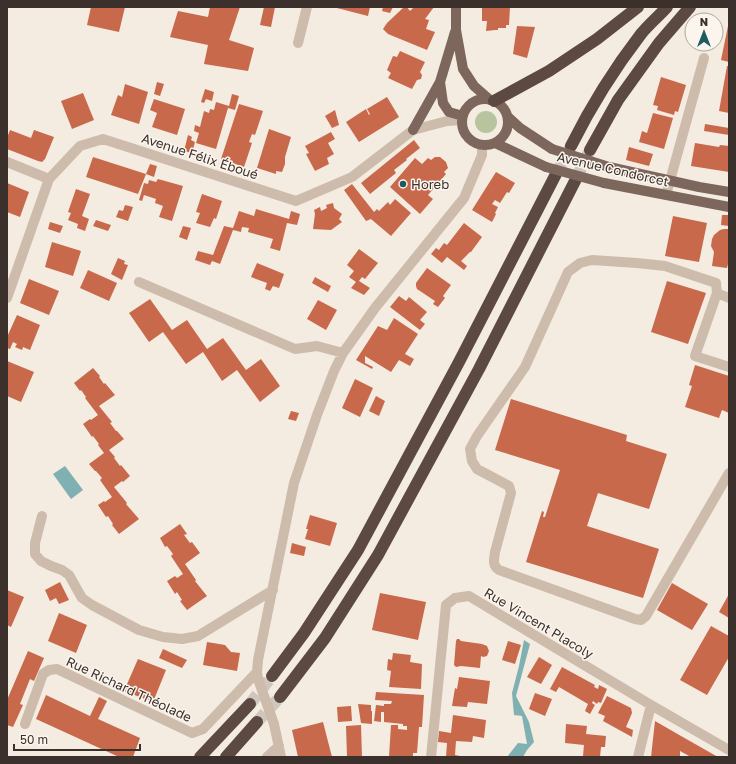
<svg xmlns="http://www.w3.org/2000/svg" width="736" height="764" font-family="'Golos Text',sans-serif">
  <rect width="100%" height="100%" fill="#f4ebe1"/>
  <path fill="#b8c4a0" d="M475 122a11 11 0 1 1 22 0a11 11 0 1 1-22 0Z"/>
  <path fill="#7fb0b2" d="M 65,466 L 83,490 L 71,499 L 53,474 Z
    M 524,640 L 530,644 L 516,696 L 529,722 L 534,742 L 527,750 L 523,757 L 507,757 L 518,743 L 527,744 L 522,716 L 514,715 L 512,693 L 519,666 Z"/>
  <path fill="#c8694b" d="M 91,7 L 125,7 L 119,32 L 87,25 Z
    M 210,7 L 240,7 L 229,40 L 254,48 L 248,71 L 204,64 L 208,45 L 170,37 L 178,11 L 208,17 Z
    M 264,7 L 275,7 L 271,27 L 260,25 Z
    M 333,7 L 370,7 L 368,16 Z
    M 383,7 L 393,7 L 390,13 L 382,11 Z
    M 404,7 L 407,7 L 410,11 L 414,7 L 434,7 L 425,19 L 429,20 L 426,29 L 435,32 L 427,50 L 388,34 L 383,29 L 387,23 Z
    M 482,7 L 510,7 L 509,25 L 506,25 L 506,28 L 498,28 L 498,30 L 495,30 L 486,31 L 487,21 L 482,21 Z
    M 517,26 L 535,27 L 527,58 L 513,54 Z
    M 728,26 L 729,26 L 729,62 L 721,60 Z
    M 400,51 L 425,62 L 420,72 L 422,75 L 421,79 L 417,80 L 412,89 L 388,78 L 391,73 L 387,70 L 393,56 L 397,57 Z
    M 727,66 L 729,66 L 729,113 L 719,111 Z
    M 661,77 L 686,85 L 678,112 L 675,111 L 674,115 L 657,110 L 658,106 L 653,105 Z
    M 157,82 L 164,84 L 160,96 L 154,94 Z
    M 125,84 L 148,92 L 139,124 L 111,115 L 118,95 L 122,97 Z
    M 205,89 L 214,92 L 212,101 L 206,99 L 204,103 L 201,102 Z
    M 83,93 L 94,120 L 72,129 L 61,101 Z
    M 232,94 L 239,96 L 235,110 L 228,108 L 216,149 L 196,143 L 199,133 L 194,131 L 195,125 L 200,127 L 204,111 L 209,113 L 210,109 L 214,110 L 216,102 L 229,106 Z
    M 387,97 L 399,117 L 359,142 L 346,122 L 366,109 L 369,115 L 370,114 L 367,109 Z
    M 154,99 L 185,109 L 177,135 L 152,127 L 157,113 L 150,110 Z
    M 239,104 L 263,111 L 255,135 L 252,134 L 249,142 L 252,143 L 244,167 L 221,159 Z
    M 335,110 L 339,125 L 332,128 L 325,116 Z
    M 653,113 L 673,118 L 664,149 L 639,142 L 642,131 L 647,133 Z
    M 705,124 L 729,128 L 729,135 L 704,131 Z
    M 269,129 L 291,137 L 285,157 L 285,164 L 282,172 L 276,171 L 276,174 L 257,168 Z
    M 10,130 L 31,138 L 34,130 L 54,137 L 45,159 L 42,162 L 38,161 L 7,149 L 7,138 Z
    M 331,132 L 335,139 L 328,143 L 334,154 L 327,158 L 329,164 L 315,171 L 306,154 L 309,153 L 305,146 Z
    M 188,135 L 192,137 L 191,140 L 195,142 L 192,153 L 184,151 Z
    M 414,140 L 420,148 L 406,159 L 407,160 L 394,170 L 396,173 L 370,194 L 361,183 Z
    M 695,143 L 719,147 L 720,145 L 729,146 L 729,172 L 691,166 Z
    M 629,147 L 653,154 L 649,166 L 626,160 Z
    M 93,157 L 146,174 L 138,194 L 86,177 Z
    M 435,157 L 440,157 L 446,162 L 448,168 L 444,172 L 446,174 L 428,195 L 433,199 L 420,214 L 390,187 L 415,158 L 422,164 L 428,158 L 431,160 Z
    M 150,164 L 157,166 L 154,177 L 146,174 Z
    M 496,172 L 515,183 L 509,193 L 507,192 L 500,203 L 495,200 L 492,204 L 498,207 L 495,213 L 496,214 L 492,222 L 472,210 Z
    M 158,179 L 183,186 L 172,221 L 159,217 L 163,206 L 155,203 L 156,199 L 144,195 L 142,201 L 139,200 L 144,183 L 148,184 L 149,180 L 156,182 Z
    M 7,183 L 29,192 L 20,217 L 7,212 Z
    M 352,184 L 374,212 L 377,209 L 379,211 L 388,202 L 390,205 L 395,199 L 411,213 L 391,236 L 371,219 L 366,221 L 344,190 Z
    M 76,189 L 90,194 L 82,216 L 89,219 L 85,231 L 77,228 L 78,224 L 68,220 L 71,213 L 68,212 Z
    M 202,194 L 222,201 L 216,219 L 214,218 L 210,227 L 196,223 L 200,213 L 196,212 Z
    M 333,203 L 334,208 L 342,214 L 339,219 L 342,222 L 331,230 L 313,229 L 315,214 L 314,210 L 320,207 L 321,211 L 327,208 L 326,205 Z
    M 125,205 L 133,207 L 128,221 L 116,217 L 119,210 L 123,211 Z
    M 256,209 L 289,219 L 291,211 L 300,214 L 297,225 L 287,223 L 280,251 L 270,248 L 273,239 L 248,232 L 249,228 L 242,227 L 241,232 L 233,230 L 220,264 L 212,261 L 210,265 L 195,260 L 198,251 L 213,255 L 224,226 L 233,228 L 239,211 L 254,216 Z
    M 722,215 L 729,215 L 729,226 L 721,225 Z
    M 673,216 L 707,223 L 699,262 L 665,256 Z
    M 96,220 L 111,225 L 108,231 L 93,226 Z
    M 50,222 L 63,226 L 60,233 L 48,229 Z
    M 464,223 L 482,237 L 471,252 L 470,252 L 461,261 L 467,266 L 464,270 L 447,257 L 442,263 L 431,254 L 436,248 L 439,250 L 444,243 L 447,245 Z
    M 183,226 L 191,228 L 187,240 L 179,237 Z
    M 724,229 L 729,229 L 729,260 L 727,268 L 712,266 L 714,252 L 711,246 L 712,239 L 714,235 L 720,230 Z
    M 52,242 L 81,251 L 73,276 L 45,267 Z
    M 359,249 L 378,263 L 365,279 L 362,277 L 359,281 L 370,288 L 364,295 L 351,288 L 356,282 L 349,277 L 354,271 L 347,265 Z
    M 118,258 L 125,261 L 124,264 L 128,265 L 122,280 L 111,274 Z
    M 257,263 L 284,274 L 279,288 L 273,286 L 270,291 L 265,289 L 267,283 L 251,277 Z
    M 427,268 L 451,285 L 443,296 L 445,298 L 438,307 L 433,304 L 435,301 L 417,289 L 416,286 L 416,283 Z
    M 88,270 L 117,283 L 109,301 L 80,288 Z
    M 315,277 L 331,286 L 328,292 L 312,283 Z
    M 29,279 L 59,291 L 49,315 L 20,303 Z
    M 667,281 L 706,293 L 688,344 L 651,332 Z
    M 399,296 L 406,301 L 409,297 L 427,312 L 420,320 L 425,324 L 420,330 L 390,307 Z
    M 150,299 L 172,330 L 187,320 L 207,349 L 223,338 L 246,370 L 261,359 L 280,386 L 260,402 L 237,370 L 222,381 L 203,352 L 186,364 L 163,332 L 149,342 L 129,313 Z
    M 318,300 L 337,310 L 326,330 L 307,319 Z
    M 17,315 L 40,325 L 30,350 L 23,347 L 22,350 L 15,347 L 17,344 L 13,342 L 10,349 L 7,348 L 7,337 Z
    M 394,318 L 418,334 L 405,354 L 414,359 L 410,366 L 399,360 L 391,372 L 365,356 L 365,363 L 373,367 L 372,369 L 356,360 L 378,326 L 387,330 Z
    M 7,361 L 34,372 L 21,402 L 7,396 Z
    M 695,365 L 729,376 L 729,413 L 722,410 L 719,418 L 685,407 L 692,386 L 689,385 Z
    M 93,368 L 100,376 L 99,377 L 104,384 L 105,383 L 115,395 L 99,406 L 112,422 L 110,423 L 116,431 L 117,431 L 124,439 L 109,450 L 115,457 L 114,458 L 120,466 L 121,465 L 130,476 L 123,482 L 122,481 L 114,487 L 127,503 L 126,504 L 139,519 L 119,534 L 112,525 L 113,524 L 108,516 L 106,517 L 98,505 L 104,501 L 105,502 L 112,497 L 100,480 L 102,478 L 96,471 L 95,471 L 89,464 L 104,453 L 98,445 L 99,444 L 93,436 L 92,437 L 83,424 L 90,419 L 91,420 L 98,415 L 85,398 L 86,397 L 81,390 L 80,391 L 74,383 Z
    M 355,379 L 373,388 L 360,417 L 342,408 Z
    M 376,396 L 385,401 L 379,416 L 369,411 Z
    M 511,399 L 627,435 L 626,441 L 667,454 L 649,509 L 598,493 L 587,526 L 659,549 L 643,598 L 526,562 L 542,511 L 544,512 L 543,517 L 545,517 L 560,470 L 495,450 Z
    M 291,411 L 299,413 L 296,421 L 288,419 Z
    M 310,515 L 337,523 L 330,546 L 305,539 L 308,529 L 306,529 Z
    M 180,524 L 187,534 L 184,535 L 190,543 L 192,542 L 200,553 L 185,564 L 196,580 L 195,581 L 207,596 L 187,610 L 180,601 L 182,600 L 177,592 L 175,594 L 167,581 L 175,576 L 177,578 L 183,574 L 171,556 L 173,554 L 167,546 L 165,547 L 160,538 Z
    M 292,543 L 306,547 L 304,556 L 290,553 Z
    M 60,582 L 69,600 L 59,604 L 56,598 L 50,601 L 45,590 Z
    M 672,583 L 708,604 L 692,630 L 657,610 Z
    M 7,590 L 24,597 L 11,627 L 7,625 Z
    M 380,593 L 426,602 L 418,640 L 372,630 Z
    M 729,594 L 729,618 L 719,612 Z
    M 59,613 L 87,625 L 76,653 L 48,641 Z
    M 711,626 L 729,636 L 729,657 L 707,695 L 680,680 Z
    M 457,639 L 459,639 L 461,641 L 482,644 L 487,646 L 489,651 L 487,656 L 483,657 L 481,656 L 480,668 L 461,666 L 456,667 L 454,665 L 456,641 Z
    M 508,641 L 521,645 L 515,664 L 502,660 Z
    M 207,642 L 225,645 L 231,652 L 240,653 L 237,671 L 203,665 Z
    M 163,649 L 187,660 L 182,668 L 159,658 Z
    M 28,651 L 44,658 L 34,681 L 30,679 L 20,704 L 23,705 L 13,727 L 7,725 L 7,700 Z
    M 393,653 L 411,655 L 410,662 L 422,664 L 421,689 L 389,687 L 391,671 L 387,670 L 388,659 L 392,660 Z
    M 539,657 L 552,665 L 541,684 L 527,677 Z
    M 138,659 L 166,670 L 153,702 L 124,691 Z
    M 562,667 L 595,685 L 594,687 L 598,689 L 599,685 L 607,689 L 601,703 L 598,702 L 597,704 L 593,701 L 592,703 L 595,705 L 590,714 L 585,711 L 588,704 L 559,687 L 556,692 L 550,689 Z
    M 459,677 L 490,681 L 487,704 L 468,702 L 467,707 L 452,706 L 455,688 L 457,689 Z
    M 376,692 L 424,695 L 422,727 L 419,727 L 417,753 L 413,753 L 413,757 L 389,757 L 391,725 L 398,725 L 398,729 L 407,730 L 407,726 L 403,726 L 403,724 L 384,722 L 384,712 L 381,712 L 381,722 L 374,721 L 376,705 L 384,706 L 384,704 L 391,704 L 392,701 L 375,700 Z
    M 535,693 L 552,699 L 545,716 L 529,709 Z
    M 46,695 L 90,716 L 99,697 L 107,701 L 98,719 L 140,738 L 133,757 L 119,757 L 36,719 Z
    M 607,696 L 631,708 L 632,713 L 626,727 L 633,730 L 632,737 L 603,721 L 605,716 L 598,713 Z
    M 358,704 L 371,705 L 371,711 L 372,711 L 372,724 L 361,723 Z
    M 351,706 L 352,721 L 338,722 L 337,707 Z
    M 453,715 L 486,720 L 484,738 L 473,736 L 472,742 L 456,741 L 455,755 L 460,756 L 460,757 L 446,757 L 447,743 L 438,742 L 439,731 L 451,733 Z
    M 655,721 L 681,736 L 718,757 L 691,757 L 680,751 L 680,757 L 651,757 Z
    M 323,722 L 332,757 L 298,757 L 292,730 Z
    M 566,724 L 587,726 L 586,734 L 606,736 L 605,747 L 601,747 L 600,757 L 583,756 L 584,745 L 565,743 Z
    M 361,725 L 362,757 L 347,757 L 346,726 Z"/>
  <g fill="none" stroke-linecap="round" stroke-linejoin="round">
    <path stroke="#cfc6bd" stroke-width="12" stroke-dasharray="12 6" stroke-linecap="butt" d="M 556,174 L 571,146
      M 576,179 L 590,150
      M 250,704 L 272,676
      M 257,722 L 280,697"/>
    <path stroke="#cdbbac" stroke-width="10" d="M 298,43 L 307,7
      M 7,162 L 49,179
      M 666,195 L 704,58
      M 139,282 L 295,349 L 317,346 L 343,353
      M 717,293 L 729,298
      M 7,298 L 49,179 L 80,146 L 103,139 L 296,201 L 352,177 L 413,130 L 447,121 L 462,120
      M 729,367 L 695,356 L 717,293 L 716,283 L 665,266 L 637,263 L 592,260 L 580,263 L 568,272 L 525,367 L 477,436 L 470,449 L 472,461 L 477,469 L 509,486 L 511,493 L 495,552 C 494,560 492,565 499,570 L 635,619 L 641,620 L 646,616 L 729,473
      M 42,516 L 35,543 L 35,554 L 41,561 L 51,566 L 62,570 L 69,575 L 82,598 L 92,605 L 139,630 L 163,637 L 182,639 L 198,636 L 273,590
      M 258,679 L 257,672 L 258,660 L 294,483 L 317,415 L 334,371 L 343,353 L 375,308 L 464,198 L 477,167 L 482,155 L 482,145
      M 25,724 L 43,674 L 49,670 L 57,669 L 192,733 L 203,729 L 257,672
      M 274,724 L 281,757
      M 267,757 L 279,746
      M 431,757 L 446,605 L 455,598 L 469,596 L 651,705 L 729,750
      M 638,757 L 651,705"/>
    <path stroke="#7d675c" stroke-width="10" d="M 456,7 L 456,30 L 463,69 L 474,86 L 490,100
      M 455,32 L 440,82 L 443,103 L 449,112 L 463,116
      M462 122a23 23 0 1 1 46 0a23 23 0 1 1-46 0Z
      M 508,117 L 520,128 L 552,149
      M 413,130 L 440,82
      M 495,143 L 546,167
      M 609,167 L 699,187 L 729,192
      M 604,183 L 729,207"/>
    <path stroke="#5c4a42" stroke-width="12" d="M 494,101 L 549,71 L 597,39 L 638,7
      M 571,146 C 591,106 614,69 641,34 C 649,24 659,16 667,7
      M 590,150 L 618,100 L 659,43 L 690,7
      M 272,676 L 304,633 L 358,550 L 459,362 L 556,174
      M 280,697 L 325,638 L 378,555 L 479,369 L 576,179
      M 200,757 L 250,704
      M 226,757 L 257,722"/>
    <path stroke="#cdbbac" stroke-width="10" d="M 258,679 L 274,724"/>
    <path stroke="#7d675c" stroke-width="10" d="M 552,149 L 609,167
      M 546,167 L 604,183"/>
  </g>
  <circle fill="#1f5a5e" stroke="#fbf5ee" stroke-width="1.5" cx="403" cy="184" r="4"/>
  <g text-anchor="middle" dominant-baseline="central" stroke-width="3" stroke-linejoin="round" paint-order="stroke">
    <g font-size="13" fill="#3b302b" stroke="#fbf5ee">
      <text transform="translate(200 156) rotate(18)">Avenue Félix Éboué</text>
      <text transform="translate(613 169) rotate(13)">Avenue Condorcet</text>
      <text transform="translate(539 623) rotate(31)">Rue Vincent Placoly</text>
      <text transform="translate(129 689) rotate(25)">Rue Richard Théolade</text>
    </g>
    <g font-size="13" fill="#3b302b" stroke="#fbf5ee" text-anchor="start">
      <text x="411" y="184">Horeb</text>
    </g>
  </g>
  <rect width="736" height="764" fill="none" stroke="#3b302b" stroke-width="16"/>
  <g transform="translate(704 32)"><circle r="19" fill="#fbf5ee" stroke="#aea6a0"/>
  <path d="M0-3L7 15L0 10L-7 15Z" fill="#1f5a5e"/>
  <text y="-6" font-size="11" font-weight="bold" text-anchor="middle" fill="#3b302b">N</text>
  </g>
  <path d="M14 744v6h126v-6" fill="none" stroke="#3b302b" stroke-width="2"/>
  <text x="20" y="744" font-size="12" fill="#3b302b" stroke="#fbf5ee" stroke-width="3" paint-order="stroke">50 m</text>
</svg>
